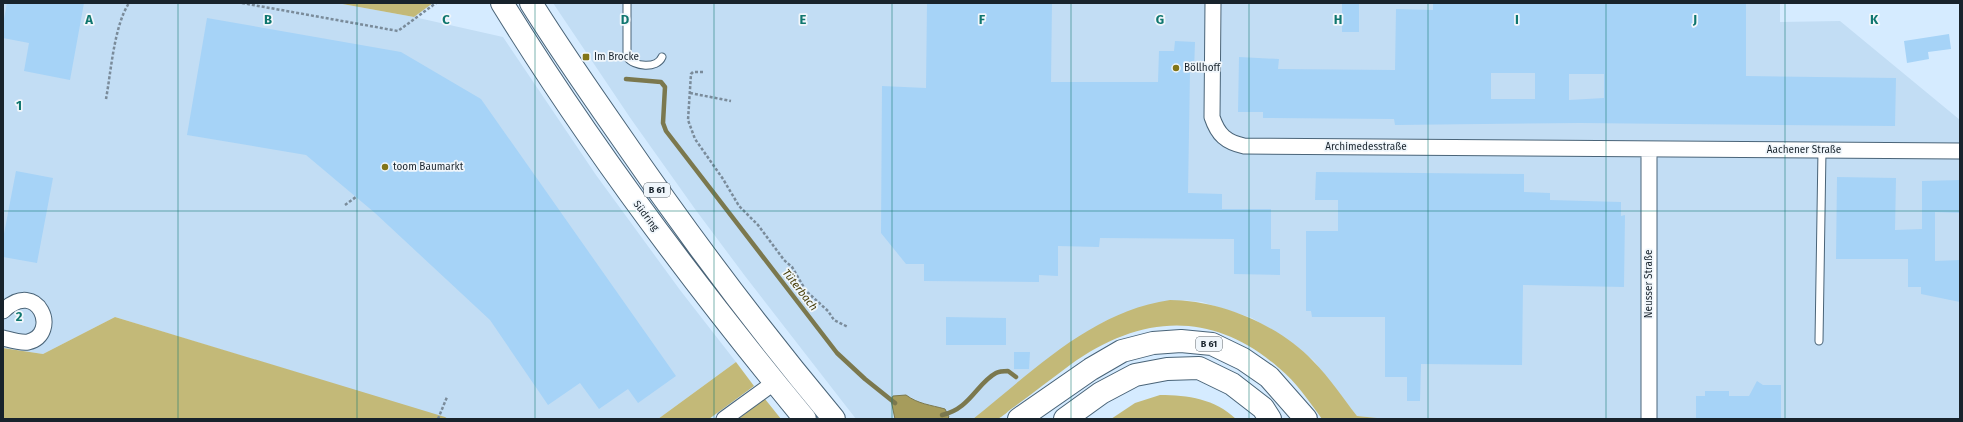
<svg xmlns="http://www.w3.org/2000/svg" width="1963" height="422" font-family="'Fira Sans',sans-serif">
  <rect width="100%" height="100%" fill="#d5ebff"/>
  <path fill="#c2ddf4" d="M 3,3 L 337,3 L 414,17 L 503,37 L 596,175 L 680,290 L 736,362 L 658,419 L 448,419 L 115,317 L 43,354 L 3,348 Z
    M 553,3 L 1780,3 L 1780,22 L 1840,21 L 1960,120 L 1960,419 L 1387,419 L 1357,416 L 1314,361 L 1295,345 L 1252,318 L 1202,302 L 1183,300 L 1107,320 L 1059,351 L 973,419 L 856,419 L 745,276 L 695,209 L 631,119 Z"/>
  <path fill="#c3b978" d="M 337,3 L 433,3 L 414,17 Z
    M 1170,300 C 1220,300 1279,325 1313,361 C 1330,378 1343,398 1357,416 L 1387,419 L 1322,419 C 1309,401 1296,382 1279,368 C 1211,309 1140,315 1070,365 C 1051,379 1033,393 1014,407 C 1009,410 1003,417 997,419 C 990,421 979,419 973,419 C 1032,372 1092,311 1170,300 Z
    M 115,317 L 445,417 L 448,419 L 3,419 L 3,348 L 43,354 Z
    M 736,362 L 754,386 L 709,419 L 658,419 Z
    M 1160,395 C 1188,395 1215,399 1236,419 L 1111,419 L 1135,403 Z
    M 765,399 L 781,419 L 738,419 Z"/>
  <path fill="#a69c5c" stroke="#7b784e" d="M 906,395 C 918,404 931,405 945,409 L 949,417 L 947,419 L 895,419 L 891,400 L 893,396 Z"/>
  <g fill="none" stroke-linecap="round" stroke-linejoin="round">
    <path stroke="#7b784e" stroke-width="4.5" d="M 626,79 L 661,82 L 665,87 L 663,123 L 666,131 L 837,353 L 865,379 L 895,403
      M 942,415 C 970,409 977,383 996,373 C 1000,371 1004,371 1008,371 L 1016,377"/>
  </g>
  <path fill="#a6d3f7" fill-rule="evenodd" d="M 7,3 L 84,3 L 70,80 L 24,71 L 29,43 L 3,38 L 3,24 Z
    M 927,3 L 1052,3 L 1051,82 L 1158,82 L 1159,51 L 1174,51 L 1175,41 L 1195,42 L 1194,71 L 1190,71 L 1188,193 L 1222,194 L 1222,209 L 1271,209 L 1271,249 L 1280,249 L 1280,275 L 1234,274 L 1234,239 L 1100,238 L 1099,247 L 1058,246 L 1058,276 L 1039,275 L 1039,282 L 924,281 L 924,264 L 906,264 L 881,233 L 882,86 L 926,88 Z
    M 1342,3 L 1359,3 L 1359,32 L 1342,32 Z
    M 1433,3 L 1746,3 L 1746,76 L 1896,78 L 1895,126 L 1580,123 L 1395,125 L 1394,119 L 1263,118 L 1263,112 L 1238,112 L 1239,57 L 1279,59 L 1278,69 L 1395,70 L 1396,9 L 1433,10 ZM 1491,73 L 1535,73 L 1535,99 L 1491,99 ZM 1569,74 L 1604,74 L 1604,98 L 1569,100 Z
    M 207,18 L 401,52 L 481,99 L 676,376 L 638,403 L 628,389 L 599,409 L 580,383 L 548,405 L 490,320 L 375,213 L 306,155 L 187,135 Z
    M 1949,34 L 1951,49 L 1928,52 L 1929,59 L 1907,63 L 1904,41 Z
    M 16,171 L 53,178 L 37,263 L 3,257 L 3,239 Z
    M 1316,172 L 1524,174 L 1524,192 L 1550,193 L 1550,200 L 1621,202 L 1621,216 L 1625,215 L 1624,287 L 1523,285 L 1522,365 L 1421,364 L 1420,401 L 1407,401 L 1407,377 L 1385,377 L 1385,317 L 1312,317 L 1311,311 L 1306,311 L 1306,231 L 1338,231 L 1338,200 L 1315,200 Z
    M 1837,177 L 1896,178 L 1895,230 L 1922,229 L 1922,181 L 1960,180 L 1960,213 L 1935,212 L 1935,261 L 1960,260 L 1960,302 L 1921,294 L 1921,287 L 1908,287 L 1908,259 L 1836,259 Z
    M 946,317 L 1006,318 L 1006,345 L 946,345 Z
    M 1014,352 L 1030,352 L 1029,369 L 1014,369 Z
    M 1757,381 L 1763,385 L 1781,385 L 1781,419 L 1696,419 L 1696,396 L 1705,396 L 1705,391 L 1729,391 L 1729,396 L 1749,396 Z"/>
  <g fill="none" stroke-linecap="round" stroke-linejoin="round">
    <defs>
      <path id="lane" d="M 627,3 L 627,57 C 634,67 657,69 662,57
        M 1819,341 L 1822,150"/>
      <path id="street" d="M 1213,3 L 1212,117 C 1218,135 1226,142 1244,146 L 1960,151
        M 1649,149 L 1649,419
        M 3,311 C 38,277 61,334 28,342 C 20,343 11,340 3,338
        M 724,419 L 775,382"/>
      <path id="primary" d="M 502,3 C 592,149 696,287 805,419
        M 531,3 C 559,48 589,91 619,134 C 686,232 758,328 834,419"/>
      <path id="highway" d="M 1019,419 L 1091,369 L 1122,351 L 1153,343 L 1181,341 L 1212,344 L 1243,359 L 1269,377 L 1306,419
        M 1065,419 L 1101,393 L 1135,375 L 1167,369 L 1199,368 L 1232,384 L 1263,408 L 1270,419"/>
    </defs>
    <use href="#lane" stroke="#4a6478" stroke-width="9"/>
    <use href="#street" stroke="#4a6478" stroke-width="17"/>
    <use href="#primary" stroke="#4a6478" stroke-width="24"/>
    <use href="#highway" stroke="#4a6478" stroke-width="24"/>
    <path stroke="#7a8b9a" stroke-width="2.5" stroke-dasharray="3 2" stroke-linecap="butt" d="M 242,3 L 398,31 L 436,3
      M 703,72 L 693,72 L 691,74 L 688,120 L 695,139 L 723,179 L 739,206 L 758,225 L 784,260 L 792,267 L 806,291 L 828,311 L 834,320 L 848,327
      M 690,93 L 731,101
      M 106,99 C 111,72 114,26 129,3
      M 345,205 L 356,197
      M 438,419 L 447,397"/>
    <use href="#lane" stroke="#fff" stroke-width="7"/>
    <use href="#street" stroke="#fff" stroke-width="15"/>
    <use href="#primary" stroke="#fff" stroke-width="22"/>
    <use href="#highway" stroke="#fff" stroke-width="22"/>
  </g>
  <path fill="none" stroke="#0f766e" stroke-width="1" stroke-opacity="0.55" d="M 178,3 L 178,419M 357,3 L 357,419M 535,3 L 535,419M 714,3 L 714,419M 892,3 L 892,419M 1071,3 L 1071,419M 1249,3 L 1249,419M 1428,3 L 1428,419M 1606,3 L 1606,419M 1785,3 L 1785,419M 3,211 L 1960,211"/>
  <g fill="#827517" stroke="#f0f6fb" stroke-width="1.5">
    <rect x="582" y="53" width="8" height="8" rx="2"/>
    <circle cx="1176" cy="68" r="4"/>
    <circle cx="385" cy="167" r="4"/>
  </g>
  <g text-anchor="middle" dominant-baseline="central" stroke-width="3.5" stroke-linejoin="round" paint-order="stroke">
    <g fill="#f0f6fb" stroke="#59626a" stroke-width="1">
      <rect x="644" y="183" width="26" height="14" rx="3"/>
      <rect x="1196" y="337" width="26" height="14" rx="3"/>
    </g>
    <g font-size="9" font-weight="bold" fill="#18232c">
      <text x="657" y="190">B 61</text>
      <text x="1209" y="344">B 61</text>
    </g>
    <g font-size="10" fill="#18232c" stroke="#f0f6fb" text-anchor="start">
      <text x="594" y="57">Im Brocke</text>
      <text x="1184" y="68">Böllhoff</text>
      <text x="393" y="167">toom Baumarkt</text>
    </g>
    <g font-size="10" fill="#18232c" stroke="#f0f6fb">
      <text x="1366" y="147">Archimedesstraße</text>
      <text x="1804" y="150">Aachener Straße</text>
      <text transform="translate(646 216) rotate(53)">Südring</text>
      <text transform="translate(1649 284) rotate(-90)">Neusser Straße</text>
    </g>
    <g font-size="11" font-style="italic" fill="#4b430f" stroke="#f0f6fb">
      <text transform="translate(800 290) rotate(52)">Tüterbach</text>
    </g>
  </g>
  <g font-size="13" text-anchor="middle" font-weight="bold" fill="#0f766e" stroke="#f0f6fb" stroke-width="3.5" stroke-linejoin="round" paint-order="stroke">
    <text x="89" y="24">A</text>
    <text x="268" y="24">B</text>
    <text x="446" y="24">C</text>
    <text x="625" y="24">D</text>
    <text x="803" y="24">E</text>
    <text x="982" y="24">F</text>
    <text x="1160" y="24">G</text>
    <text x="1338" y="24">H</text>
    <text x="1517" y="24">I</text>
    <text x="1695" y="24">J</text>
    <text x="1874" y="24">K</text>
    <text x="19" y="110">1</text>
    <text x="19" y="321">2</text>
  </g>
  <rect width="1963" height="422" fill="none" stroke="#18232c" stroke-width="8"/>
</svg>
